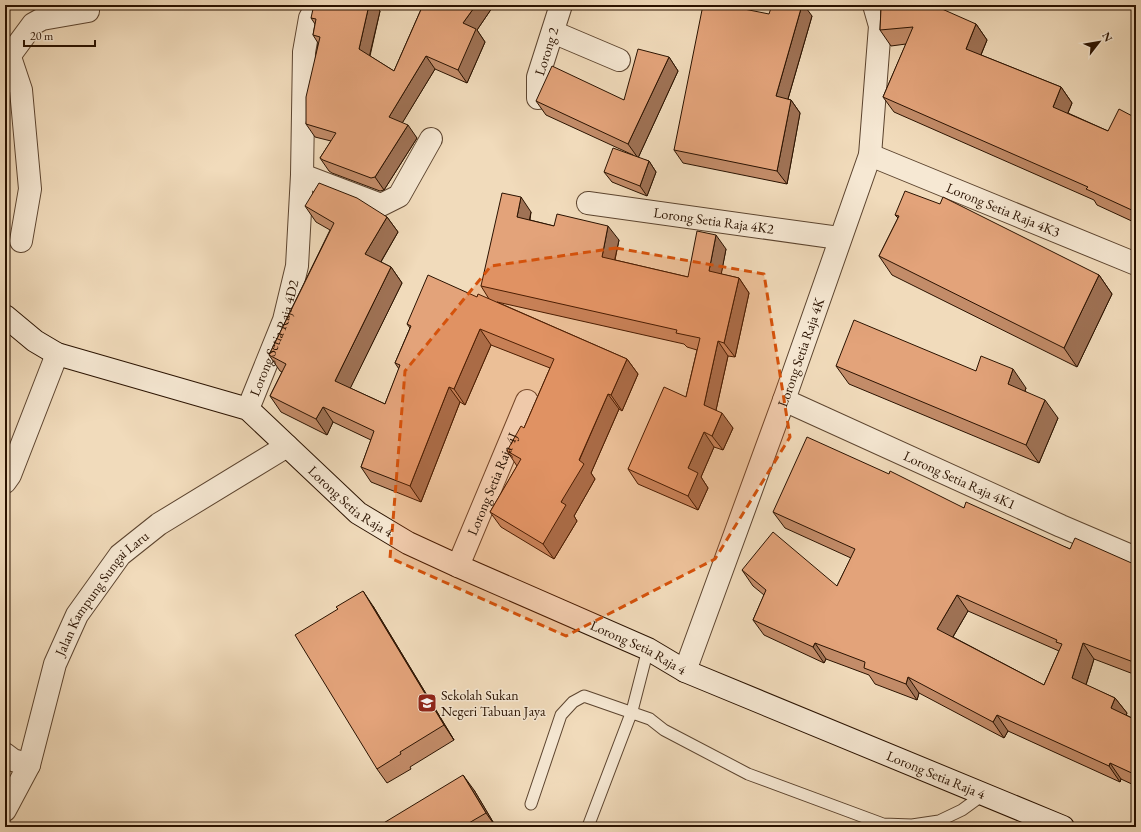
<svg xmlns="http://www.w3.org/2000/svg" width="1141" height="832" font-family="'EB Garamond',serif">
  <rect width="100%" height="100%" fill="#f1dbbb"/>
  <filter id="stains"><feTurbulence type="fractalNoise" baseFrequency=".005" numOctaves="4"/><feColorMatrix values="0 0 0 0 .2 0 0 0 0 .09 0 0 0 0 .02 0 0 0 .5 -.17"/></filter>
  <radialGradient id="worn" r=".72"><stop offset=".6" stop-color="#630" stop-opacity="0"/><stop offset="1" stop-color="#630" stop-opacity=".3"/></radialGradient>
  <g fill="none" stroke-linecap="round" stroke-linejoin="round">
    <defs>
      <path id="lane" d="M 531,804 L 561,715 L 573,702 L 584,696 L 650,719 L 664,730 L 748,774 L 883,824 L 912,825 L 939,821 L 962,810 L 984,794
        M 590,827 L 589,824 L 632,711 L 648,649"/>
      <g id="street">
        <path d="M 553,32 L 619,60"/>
        <path d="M 10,57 L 21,90 L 30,189 L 21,241"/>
        <path d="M 5,62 L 33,24 L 42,19 L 88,11"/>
        <path id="s1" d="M 538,98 L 538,77 L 561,5"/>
        <path id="s2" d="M 870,155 L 1136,264"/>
        <path d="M 302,175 L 381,205 L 399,196 L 431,139"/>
        <path id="s3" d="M 588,203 L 839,238"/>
        <path id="s4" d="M 784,400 L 1061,526 L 1136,558"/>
        <path id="s5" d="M 248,409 L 284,320 L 297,266 L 302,175 L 304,52 L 310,18 L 317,5"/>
        <path d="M 5,482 L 10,475 L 57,354"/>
        <path id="s6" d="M 458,566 L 527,401"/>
        <path id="s7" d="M 685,671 L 784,400 L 870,155 L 880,26 L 874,5"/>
        <path d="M 5,754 L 13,760 L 29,765"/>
        <path id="s8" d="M 5,810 L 29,765 L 55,664 L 77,615 L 120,555 L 159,524 L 287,446"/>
      </g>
      <g id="secondary">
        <path id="s9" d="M 5,316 L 35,341 L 57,354 L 248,409 L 358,513 L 408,543 L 458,566 L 648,649 L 685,671 L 1063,827"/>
      </g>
    </defs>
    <use href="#lane" stroke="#5c442f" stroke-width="13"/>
    <use href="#street" stroke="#5c442f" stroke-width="24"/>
    <use href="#secondary" stroke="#2a1200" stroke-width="24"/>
    <use href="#lane" stroke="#f6e8d3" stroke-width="11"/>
    <use href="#street" stroke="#f6e8d3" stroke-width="22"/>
    <use href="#secondary" stroke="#f6e8d3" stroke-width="22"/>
  </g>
  <path fill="#c38c69" stroke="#2a1200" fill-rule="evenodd" d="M 423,5 L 494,5 L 477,30 L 485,42 L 467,83 L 435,69 L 402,123 L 417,138 L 384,190 L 380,191 L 332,173 L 329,171 L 320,158 L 331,141 L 315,137 L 306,124 L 318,43 L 313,35 L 315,24 L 311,18 L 380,11 L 370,56 L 394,71 Z
    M 881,8 L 976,24 L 987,40 L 981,55 L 1061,87 L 1072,103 L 1068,113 L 1108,131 L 1136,118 L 1136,223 L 1097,205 L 1094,200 L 894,112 L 883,97 L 906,44 L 891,46 L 880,30 Z
    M 769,14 L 812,16 L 788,99 L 791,100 L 800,113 L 787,184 L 683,163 L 674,150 Z
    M 669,57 L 678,71 L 638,158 L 649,161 L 656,172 L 647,196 L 612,182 L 604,172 L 633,155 L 546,115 L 536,101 L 624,100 Z
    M 305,206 L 387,217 L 398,232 L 381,262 L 391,267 L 402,283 L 350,388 L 385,404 L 399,369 L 395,363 L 410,328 L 407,324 L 477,297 L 489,299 L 481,286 L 531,212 L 530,220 L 554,226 L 619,240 L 615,260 L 688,277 L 726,249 L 721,274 L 739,278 L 749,293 L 735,357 L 728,356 L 716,410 L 733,428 L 723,450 L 714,447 L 701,477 L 708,488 L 698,510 L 638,484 L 628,469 L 686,397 L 697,350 L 687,347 L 684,344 L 497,302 L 627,359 L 638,374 L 622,411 L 619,409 L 591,473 L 595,479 L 574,516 L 577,521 L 554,559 L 501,527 L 490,512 L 517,466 L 507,451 L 524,428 L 550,368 L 491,345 L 465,405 L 460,402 L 421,502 L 371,482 L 361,467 L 371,440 L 333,422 L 327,435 L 281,412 L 270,396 L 282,372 L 280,371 L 269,355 L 330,230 L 316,222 Z
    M 895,215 L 1099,275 L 1112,294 L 1077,367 L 892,275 L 879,256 L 898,218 Z
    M 836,366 L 976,371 L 1026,388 L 1025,391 L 1058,418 L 1039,463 L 849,384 Z
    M 964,508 L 1070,549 L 1136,565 L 1136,675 L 1094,659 L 1086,685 L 1115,698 L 1127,713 L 1126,715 L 1136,720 L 1136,786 L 1121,779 L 1120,782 L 1008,731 L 1004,738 L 919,693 L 917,700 L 875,684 L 869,675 L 826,659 L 824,663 L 764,635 L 753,620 L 764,595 L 753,586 L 742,570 L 837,586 L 851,558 L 785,528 L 773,512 ZM 968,611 L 1059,651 L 1044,685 L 953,637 Z
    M 373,606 L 454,740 L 410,767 L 411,769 L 387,783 L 377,769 Z
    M 474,790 L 496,827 L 377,827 Z"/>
  <path fill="#9f7255" stroke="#2a1200" d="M 369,5 L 376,5 L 380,11 L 368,62 L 359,49 Z
    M 476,5 L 494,5 L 477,30 L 485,42 L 467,83 L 458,70 L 463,23 Z
    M 802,5 L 804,5 L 812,16 L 785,109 L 776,96 Z
    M 976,24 L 987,40 L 977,64 L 966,49 Z
    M 426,56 L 435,69 L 398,130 L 389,117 Z
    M 669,57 L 678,71 L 638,158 L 628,144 Z
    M 1061,87 L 1072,103 L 1064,122 L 1053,107 Z
    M 791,100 L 800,113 L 787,184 L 777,171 Z
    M 408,125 L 417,138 L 384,190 L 375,177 Z
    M 649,161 L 656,172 L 647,196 L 640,186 Z
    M 521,197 L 531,212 L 527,231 L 517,217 Z
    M 387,217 L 398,232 L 376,270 L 365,254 Z
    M 608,226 L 619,240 L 612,272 L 602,257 Z
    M 716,235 L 726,249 L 719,286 L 709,271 Z
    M 391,267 L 402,283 L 346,397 L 335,381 Z
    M 1099,275 L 1112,294 L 1077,367 L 1064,348 Z
    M 739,278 L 749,293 L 735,357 L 724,343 Z
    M 480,329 L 491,345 L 465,405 L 454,389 Z
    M 718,341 L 728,356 L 714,419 L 704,405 Z
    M 627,359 L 638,374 L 622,411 L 611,395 Z
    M 1013,369 L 1026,388 L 1021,402 L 1008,384 Z
    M 449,387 L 460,402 L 421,502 L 410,486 Z
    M 608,394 L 619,409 L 591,473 L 595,479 L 574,516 L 577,521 L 554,559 L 543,544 Z
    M 1045,400 L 1058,418 L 1039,463 L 1026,445 Z
    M 323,407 L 333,422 L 327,435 L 316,419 Z
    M 722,413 L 733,428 L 723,450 L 712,436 Z
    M 704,432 L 714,447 L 701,477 L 708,488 L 698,510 L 688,496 L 688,468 Z
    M 363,591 L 373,606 L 454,740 L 444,725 Z
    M 957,595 L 968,611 L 948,645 L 937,629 Z
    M 815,643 L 826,659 L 824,663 L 813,647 Z
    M 1083,643 L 1094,659 L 1083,694 L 1072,678 Z
    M 908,677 L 919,693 L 917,700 L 906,684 Z
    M 1115,698 L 1127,713 L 1122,724 L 1111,708 Z
    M 997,715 L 1008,731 L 1004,738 L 993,722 Z
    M 1110,763 L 1121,779 L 1120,782 L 1109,766 Z
    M 463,775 L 474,790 L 496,827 L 486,813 Z"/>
  <path fill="#e3a37a" stroke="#2a1200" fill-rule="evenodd" d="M 315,5 L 369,5 L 359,49 L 394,71 L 423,5 L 476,5 L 463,23 L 476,29 L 458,70 L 426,56 L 389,117 L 408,125 L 375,177 L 371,178 L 323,160 L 320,158 L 336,133 L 306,124 L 306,97 L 320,37 L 313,35 L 316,19 L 311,18 L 313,9 Z
    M 703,5 L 724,5 L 769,14 L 772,5 L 802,5 L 776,96 L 791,100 L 777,171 L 674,150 Z
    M 915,5 L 933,5 L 976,24 L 966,49 L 1061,87 L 1053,107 L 1108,131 L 1119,109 L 1136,118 L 1136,212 L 1086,189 L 1088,187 L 883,97 L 913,27 L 880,30 L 881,8 Z
    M 638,49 L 669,57 L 628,144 L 536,101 L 552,66 L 624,100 Z
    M 613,148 L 649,161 L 640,186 L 604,172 Z
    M 319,183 L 357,198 L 387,217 L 365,254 L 391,267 L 335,381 L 385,404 L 400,365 L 395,363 L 411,326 L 407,324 L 428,275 L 477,297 L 478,294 L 627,359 L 611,395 L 608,394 L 579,460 L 584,464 L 561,502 L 566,505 L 543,544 L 490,512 L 521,459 L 507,451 L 521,426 L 524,428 L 554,359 L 480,329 L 454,389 L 449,387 L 410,486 L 361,467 L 374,431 L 323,407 L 316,419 L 270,396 L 286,364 L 269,355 L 334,223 L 305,206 Z
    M 905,191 L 940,204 L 943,197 L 1099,275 L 1064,348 L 879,256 L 899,216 L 895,215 Z
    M 502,193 L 521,197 L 517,217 L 554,226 L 557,214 L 608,226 L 602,257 L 688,277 L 697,231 L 716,235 L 709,271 L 739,278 L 724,343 L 718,341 L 704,405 L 722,413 L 712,436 L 704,432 L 688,468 L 698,473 L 688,496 L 628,469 L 664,387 L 686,397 L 700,338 L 676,333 L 677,330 L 481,286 Z
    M 854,320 L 976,371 L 981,356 L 1013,369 L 1008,384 L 1045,400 L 1026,445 L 836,366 Z
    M 807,437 L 889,474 L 890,471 L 964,508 L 966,502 L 1070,549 L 1075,538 L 1136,565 L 1136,663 L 1083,643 L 1072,678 L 1115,698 L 1111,708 L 1136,720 L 1136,775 L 1110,763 L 1109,766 L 997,715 L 993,722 L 908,677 L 906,684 L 864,668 L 865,662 L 815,643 L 813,647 L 753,620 L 766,590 L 742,570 L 773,532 L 837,586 L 855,549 L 773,512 ZM 957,595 L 1057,640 L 1056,642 L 1062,644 L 1044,685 L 937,629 Z
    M 363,591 L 444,725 L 400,752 L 401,754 L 377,769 L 295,635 L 338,609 L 336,607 Z
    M 463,775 L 486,813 L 462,827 L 377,827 Z"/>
  <path fill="#d5520b" fill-opacity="0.2" stroke="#d5520b" stroke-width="3" stroke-dasharray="8 5" stroke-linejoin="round" d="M 616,248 L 764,274 L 790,437 L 715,559 L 566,636 L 390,558 L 405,371 L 491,266 Z"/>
  <defs>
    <symbol id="school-square" viewBox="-11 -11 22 22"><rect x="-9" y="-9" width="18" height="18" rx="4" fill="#8f2418" stroke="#f6e8d3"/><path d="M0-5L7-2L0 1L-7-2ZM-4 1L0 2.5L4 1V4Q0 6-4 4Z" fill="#fff"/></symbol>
  </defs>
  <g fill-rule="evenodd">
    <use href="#school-square" x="416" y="692" width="22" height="22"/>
  </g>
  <g text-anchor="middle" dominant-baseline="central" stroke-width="3" stroke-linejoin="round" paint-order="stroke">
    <g font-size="14" fill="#2a1200" stroke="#f6e8d3">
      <text stroke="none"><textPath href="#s1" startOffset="48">Lorong 2</textPath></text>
      <text stroke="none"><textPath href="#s2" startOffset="144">Lorong Setia Raja 4K3</textPath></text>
      <text stroke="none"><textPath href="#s3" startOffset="127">Lorong Setia Raja 4K2</textPath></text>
      <text stroke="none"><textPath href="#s5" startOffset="76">Lorong Setia Raja 4D2</textPath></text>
      <text stroke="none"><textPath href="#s7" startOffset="339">Lorong Setia Raja 4K</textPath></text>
      <text stroke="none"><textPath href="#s4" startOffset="193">Lorong Setia Raja 4K1</textPath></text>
      <text stroke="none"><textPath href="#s6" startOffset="89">Lorong Setia Raja 4J</textPath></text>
      <text stroke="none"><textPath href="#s9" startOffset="402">Lorong Setia Raja 4</textPath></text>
      <text stroke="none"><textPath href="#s8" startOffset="241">Jalan Kampung Sungai Laru</textPath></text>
      <text stroke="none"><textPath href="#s9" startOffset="726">Lorong Setia Raja 4</textPath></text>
      <text stroke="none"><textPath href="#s9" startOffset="1050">Lorong Setia Raja 4</textPath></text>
    </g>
    <g font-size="14" fill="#2a1200" stroke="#f6e8d3" text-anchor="start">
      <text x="441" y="695">Sekolah Sukan<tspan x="441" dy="16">Negeri Tabuan Jaya</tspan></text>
    </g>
  </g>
  <rect width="1141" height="832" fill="none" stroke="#f1dbbb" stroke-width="20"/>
  <rect x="6" y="6" width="1129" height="820" fill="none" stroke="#2a1200" stroke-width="2"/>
  <rect x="10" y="10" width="1121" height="812" fill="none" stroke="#2a1200"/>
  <g transform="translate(1099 42) rotate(59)" stroke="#f6e8d3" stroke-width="3" paint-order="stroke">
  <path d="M0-3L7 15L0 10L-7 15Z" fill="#2a1200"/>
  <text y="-6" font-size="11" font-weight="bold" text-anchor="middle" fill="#2a1200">N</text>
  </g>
  <path d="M24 40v6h71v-6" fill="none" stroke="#2a1200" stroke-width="2"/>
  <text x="30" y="40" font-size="12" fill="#2a1200" stroke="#f6e8d3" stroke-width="3" paint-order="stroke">20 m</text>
  <rect width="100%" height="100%" filter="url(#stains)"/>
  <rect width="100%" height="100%" fill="url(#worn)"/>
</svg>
